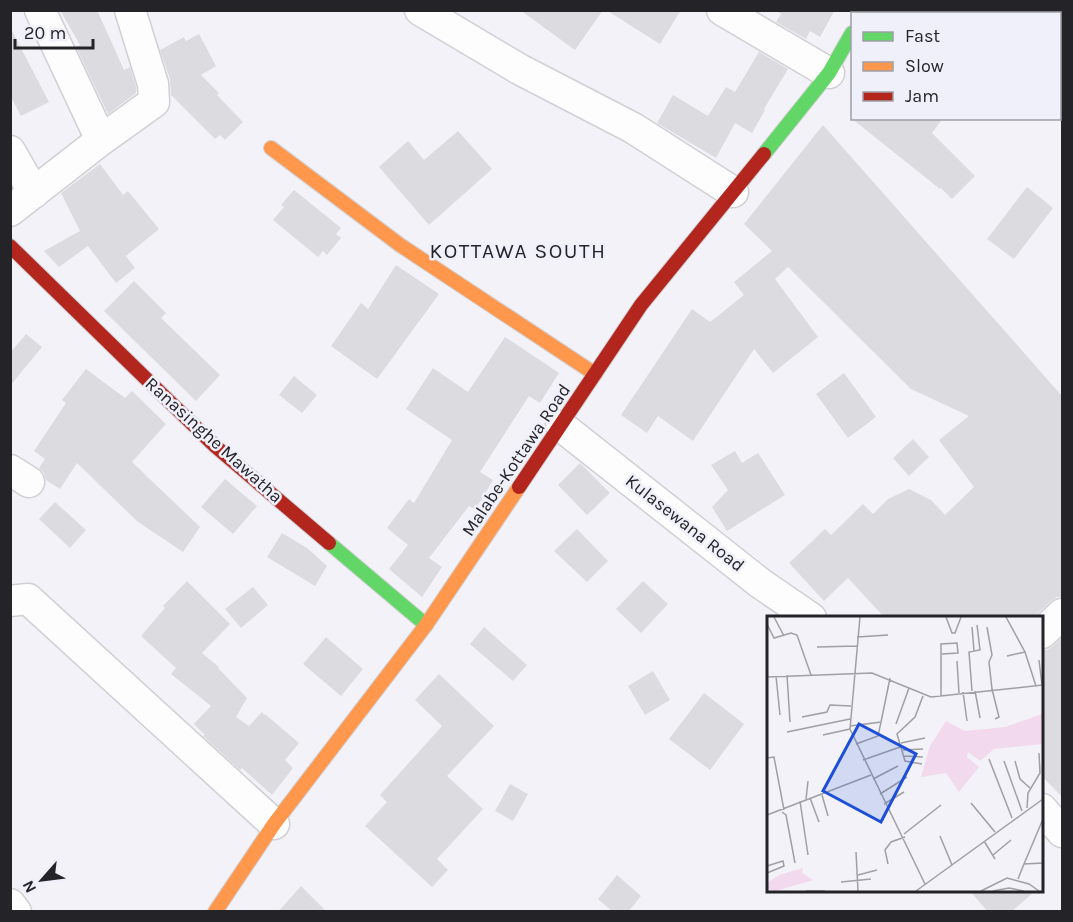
<svg xmlns="http://www.w3.org/2000/svg" width="1073" height="922" font-family="Karla,sans-serif">
  <rect width="100%" height="100%" fill="#f2f2f8"/>
  <path fill="#dcdbe0" d="M 60,10 L 97,10 L 124,70 L 130,67 L 136,87 L 136,93 L 108,114 L 76,47 L 80,45 Z
    M 520,10 L 603,10 L 575,50 Z
    M 606,10 L 681,10 L 660,44 Z
    M 775,10 L 835,10 L 820,37 L 810,31 L 806,39 L 776,22 L 781,14 Z
    M 10,27 L 49,102 L 21,116 L 10,95 Z
    M 199,34 L 216,66 L 201,75 L 219,93 L 217,95 L 243,122 L 225,140 L 220,135 L 215,139 L 171,95 L 170,79 L 160,50 L 184,37 L 186,41 Z
    M 759,52 L 788,69 L 764,109 L 765,110 L 752,133 L 735,123 L 716,158 L 657,123 L 673,95 L 708,116 L 726,87 L 735,92 Z
    M 851,118 L 943,118 L 932,133 L 975,176 L 952,199 L 941,188 L 940,189 Z
    M 823,125 L 1062,396 L 1062,597 L 1057,597 L 1051,601 L 1033,618 L 885,618 L 848,578 L 824,601 L 789,563 L 825,529 L 831,535 L 863,504 L 873,514 L 888,499 L 909,489 L 931,500 L 945,515 L 974,487 L 939,440 L 969,416 L 911,389 L 788,267 L 775,279 L 818,337 L 773,373 L 754,349 L 693,441 L 658,416 L 647,433 L 621,415 L 692,309 L 710,322 L 744,295 L 734,282 L 772,251 L 744,224 Z
    M 458,131 L 492,169 L 429,225 L 379,167 L 408,141 L 424,160 Z
    M 100,164 L 123,195 L 128,191 L 159,229 L 126,256 L 135,268 L 116,283 L 88,246 L 59,267 L 44,251 L 80,231 L 61,193 Z
    M 1027,187 L 1053,208 L 1014,259 L 987,239 Z
    M 294,190 L 341,228 L 336,234 L 341,238 L 327,255 L 323,251 L 318,257 L 273,220 L 284,207 L 281,205 Z
    M 396,265 L 439,294 L 377,379 L 331,346 L 361,303 L 368,309 Z
    M 134,281 L 166,313 L 161,318 L 220,375 L 196,401 L 104,311 Z
    M 26,334 L 42,347 L 10,386 L 10,353 Z
    M 505,337 L 559,373 L 540,403 L 529,396 L 480,472 L 493,480 L 475,510 L 469,506 L 429,558 L 442,567 L 422,597 L 389,569 L 408,545 L 387,528 L 409,499 L 414,503 L 452,440 L 406,409 L 433,368 L 468,392 Z
    M 86,369 L 125,398 L 132,391 L 166,424 L 132,462 L 200,527 L 183,552 L 138,522 L 77,463 L 60,489 L 46,480 L 44,473 L 39,468 L 45,459 L 34,451 L 66,403 L 62,400 Z
    M 844,373 L 876,417 L 848,438 L 816,394 Z
    M 294,376 L 317,395 L 302,413 L 279,395 Z
    M 913,439 L 929,457 L 909,476 L 893,458 Z
    M 735,451 L 742,463 L 758,453 L 785,495 L 727,531 L 712,507 L 728,490 L 711,465 Z
    M 580,463 L 610,493 L 587,515 L 558,485 Z
    M 225,479 L 257,506 L 233,534 L 201,507 Z
    M 55,502 L 86,530 L 70,548 L 39,519 Z
    M 577,529 L 608,561 L 587,582 L 554,551 Z
    M 282,533 L 307,548 L 327,566 L 315,586 L 267,557 Z
    M 187,581 L 230,624 L 202,653 L 219,667 L 218,668 L 247,698 L 236,717 L 249,726 L 262,712 L 264,715 L 265,714 L 299,743 L 285,760 L 293,768 L 272,795 L 242,768 L 240,770 L 203,736 L 205,735 L 194,724 L 211,706 L 171,674 L 176,668 L 141,636 L 165,608 L 163,606 Z
    M 643,581 L 668,604 L 641,633 L 616,609 Z
    M 253,587 L 268,605 L 241,628 L 225,609 Z
    M 484,627 L 527,665 L 513,681 L 470,644 Z
    M 326,637 L 363,669 L 341,696 L 303,664 Z
    M 1062,637 L 1062,797 L 1041,775 L 1041,650 L 1047,650 L 1053,646 Z
    M 653,671 L 670,700 L 645,715 L 628,686 Z
    M 439,674 L 494,726 L 447,776 L 483,809 L 437,859 L 448,870 L 432,887 L 365,826 L 387,802 L 380,795 L 442,726 L 415,700 Z
    M 704,693 L 744,724 L 710,770 L 669,739 Z
    M 510,784 L 528,794 L 513,821 L 495,811 Z
    M 617,875 L 641,896 L 628,912 L 613,912 L 598,899 Z
    M 301,886 L 327,912 L 278,912 Z
    M 970,891 L 1035,891 L 1011,912 L 988,912 Z"/>
  <g fill="none" stroke-linecap="round" stroke-linejoin="round">
    <defs>
      <path id="street" d="M 40,10 L 101,140
        M 420,10 L 519,69 L 633,128 L 733,192
        M 722,10 L 829,73
        M 10,151 L 34,193
        M 10,211 L 101,140 L 154,102 L 153,84 L 130,10
        M 561,426 L 760,583 L 811,618
        M 10,470 L 29,482
        M 10,601 L 28,599 L 274,824
        M 1042,633 L 1062,614
        M 1042,809 L 1062,832
        M 10,904 L 16,912"/>
      <path id="fast" d="M 764,154 L 829,73 L 852,33
        M 329,543 L 426,625"/>
      <path id="slow" d="M 271,148 L 400,245 L 595,374
        M 215,912 L 274,824 L 426,625 L 519,487"/>
      <path id="jam" d="M 10,246 L 215,446 L 329,543
        M 519,487 L 641,305 L 764,154"/>
    </defs>
    <use href="#street" stroke="#d0d0d5" stroke-width="33"/>
    <use href="#fast" stroke="#d0d0d5" stroke-width="16"/>
    <use href="#slow" stroke="#d0d0d5" stroke-width="16"/>
    <use href="#jam" stroke="#d0d0d5" stroke-width="16"/>
    <use href="#street" stroke="#fdfdfe" stroke-width="30"/>
    <use href="#fast" stroke="#63d668" stroke-width="14"/>
    <use href="#slow" stroke="#ff974d" stroke-width="14"/>
    <use href="#jam" stroke="#b3261e" stroke-width="14"/>
  </g>
  <g text-anchor="middle" dominant-baseline="central" stroke-width="5" stroke-linejoin="round" paint-order="stroke">
    <g font-size="18" fill="#242327" stroke="#f0f0fa">
      <text transform="translate(214 440) rotate(42)">Ranasinghe Mawatha</text>
      <text transform="translate(516 460) rotate(-56)">Malabe-Kottawa Road</text>
      <text transform="translate(685 523) rotate(38)">Kulasewana Road</text>
    </g>
    <g font-size="21" letter-spacing="1.5" fill="#242327" stroke="#f0f0fa">
      <text x="518" y="251">KOTTAWA SOUTH</text>
    </g>
  </g>
  <g transform="translate(767 616)">
    <rect width="276" height="276" fill="#f2f2f8"/>
    <path d="M 275,98 L 276,128 L 227,133 L 213,145 L 201,136 L 200,141 L 212,151 L 192,176 L 179,157 L 154,161 L 163,130 L 179,105 L 198,115 L 238,111 ZM 36,252 L 35,257 L 46,264 L 9,275 L 0,273 L 0,267 L 12,259 Z" fill="#f3d9ee"/>
    <path fill="none" stroke="#a09fa4" stroke-width="1.5" d="M 7,1 L 17,20M 93,1 L 83,113 L 158,268M 179,1 L 185,17 L 188,17 L 194,1M 239,1 L 258,36M 0,8 L 7,22 L 24,17 L 30,19 L 44,59M 205,11 L 207,35M 220,11 L 225,39 L 222,46 L 225,73 L 232,101 L 228,103M 90,21 L 121,19M 50,31 L 90,30M 240,40 L 258,36 L 269,70M 272,44 L 275,69M 190,45 L 192,77M 20,59 L 23,106M 9,60 L 13,99M 0,61 L 105,57 L 164,81 L 276,69M 205,75 L 202,36 L 213,34 L 210,9M 208,75 L 213,102M 196,76 L 200,105M 174,80 L 174,28 L 190,27 L 191,37 L 175,38M 35,101 L 60,96 L 63,89 L 84,90M 129,108 L 142,72M 83,110 L 114,106 L 123,62M 20,116 L 83,103M 56,119 L 83,113M 134,127 L 158,122M 89,128 L 111,120 L 114,106M 136,134 L 156,133M 137,140 L 156,141M 0,142 L 7,141 L 17,194M 222,143 L 245,202M 96,144 L 136,130M 237,145 L 255,195M 248,145 L 253,163 L 263,172M 155,148 L 138,145 L 130,118 L 148,101 L 156,80M 106,163 L 131,150M 113,178 L 140,161M 55,179 L 61,200M 43,182 L 52,206M 39,183 L 41,165M 33,185 L 41,239M 204,187 L 228,216M 117,188 L 137,176M 260,192 L 261,177 L 273,157 L 272,137M 15,196 L 19,199 L 28,247M 0,199 L 104,159M 137,218 L 174,189M 173,220 L 185,249M 217,225 L 228,243M 89,236 L 91,275M 226,239 L 244,224M 121,248 L 118,234 L 124,226 L 138,221M 257,248 L 276,203M 0,250 L 16,245 L 17,250 L 0,257M 91,259 L 110,254M 251,263 L 257,248 L 276,247M 74,266 L 104,263M 39,275 L 58,275M 149,275 L 276,183M 214,275 L 240,262 L 262,268 L 272,275M 226,275 L 242,272 L 257,275"/>
    <path fill="#1d4ed8" fill-opacity="0.15" stroke="#1d4ed8" stroke-width="3" d="M 92,108 L 149,138 L 114,206 L 56,175 Z"/>
    <rect width="276" height="276" fill="none" stroke="#242327" stroke-width="3"/>
  </g>
  <rect width="1073" height="922" fill="none" stroke="#242327" stroke-width="24"/>
  <rect x="851" y="12" width="210" height="108" fill="#f0f0fa" stroke="#9e9ea6" stroke-width="1.5"/>
  <rect x="863" y="32" width="30" height="9" fill="#63d668" stroke="#9e9ea6" stroke-width="1.5"/>
  <text x="905" y="42" font-size="18" fill="#242327">Fast</text>
  <rect x="863" y="62" width="30" height="9" fill="#ff974d" stroke="#9e9ea6" stroke-width="1.5"/>
  <text x="905" y="72" font-size="18" fill="#242327">Slow</text>
  <rect x="863" y="92" width="30" height="9" fill="#b3261e" stroke="#9e9ea6" stroke-width="1.5"/>
  <text x="905" y="102" font-size="18" fill="#242327">Jam</text>
  <g transform="translate(42 880) rotate(242)" stroke="#f0f0fa" stroke-width="4.5" paint-order="stroke">
  <path d="M0-4.5L10 22L0 15L-10 22Z" fill="#242327"/>
  <text y="-9" font-size="16" font-weight="bold" text-anchor="middle" fill="#242327">N</text>
  </g>
  <path d="M15 39v9h78v-9" fill="none" stroke="#242327" stroke-width="3"/>
  <text x="24" y="39" font-size="18" fill="#242327" stroke="#f0f0fa" stroke-width="4.5" paint-order="stroke">20 m</text>
</svg>
